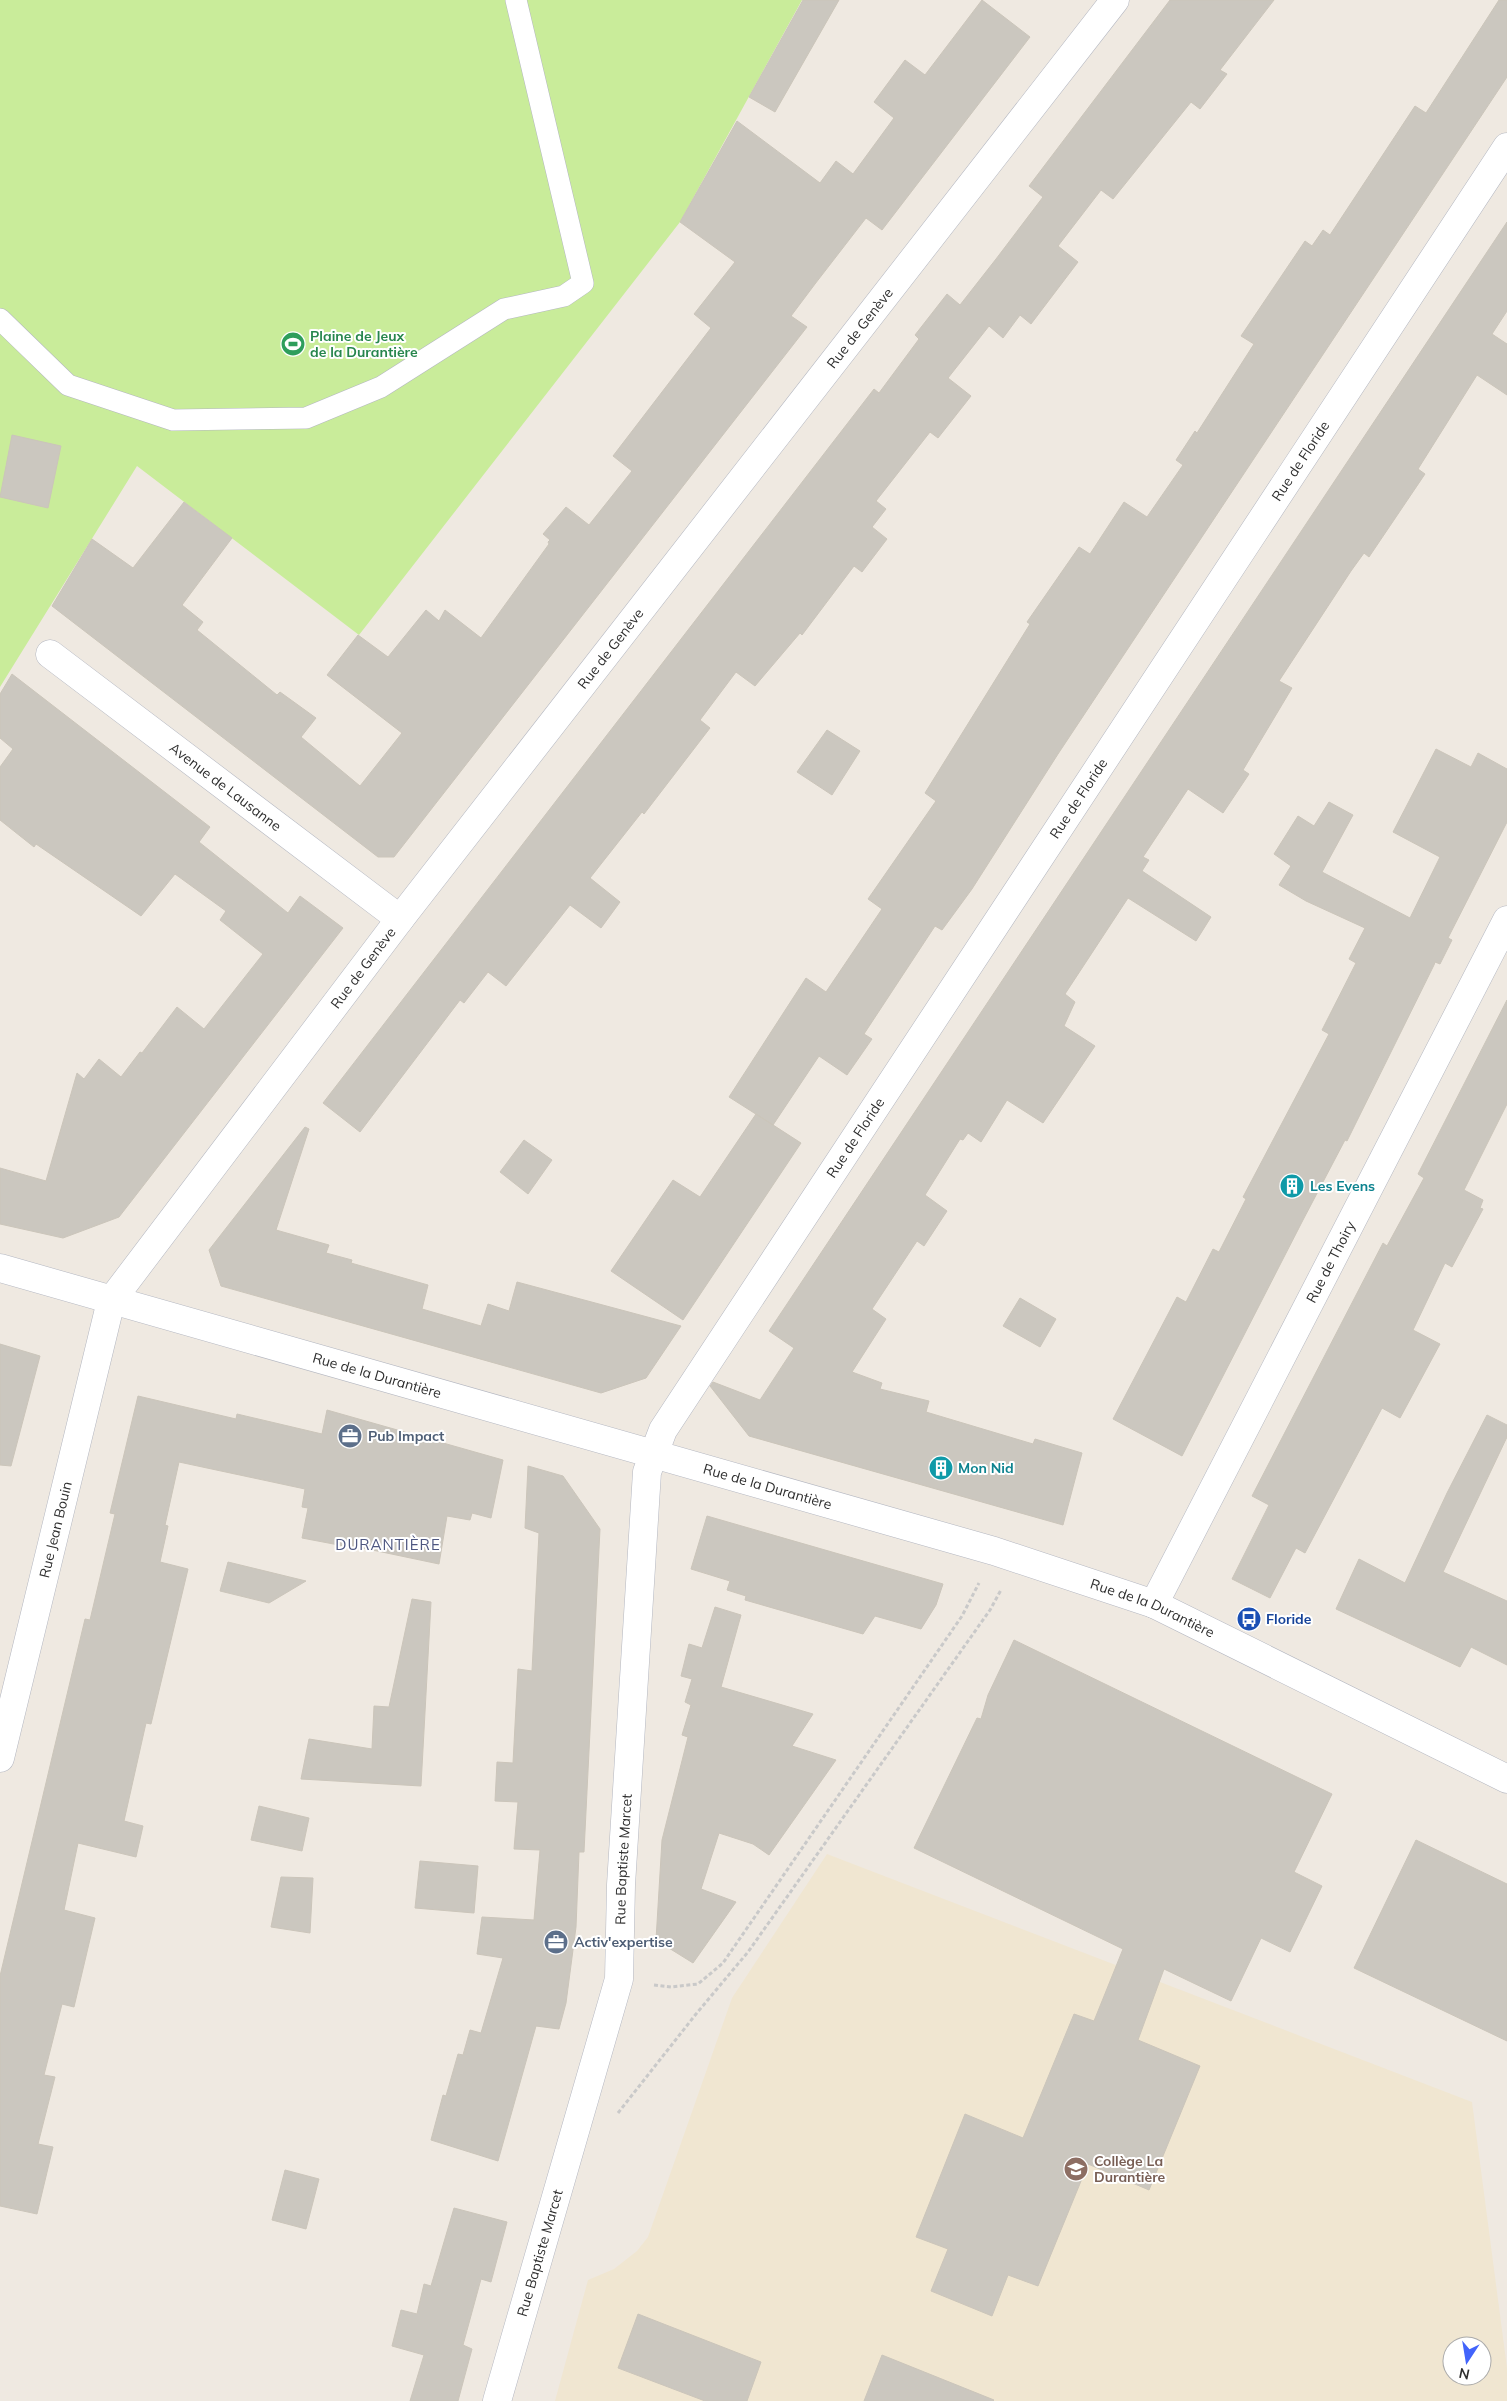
<svg xmlns="http://www.w3.org/2000/svg" width="1507" height="2401" font-family="Mulish,sans-serif">
  <rect width="100%" height="100%" fill="#efe9e1"/>
  <path fill="#f0e6d1" fill-rule="evenodd" d="M 827,1854 L 1472,2102 L 1507,2368 L 1507,2401 L 555,2401 L 588,2280 L 614,2269 L 637,2251 L 648,2237 L 732,1998 ZM 1452,2346 L 1482,2346 L 1482,2376 L 1452,2376 Z"/>
  <path fill="#c9ec9a" d="M 0,0 L 802,0 L 680,222 L 359,635 L 137,466 L 0,687 Z"/>
  <path fill="#cbc7bf" stroke="#cbc5ba" d="M 803,0 L 839,0 L 775,112 L 749,97 Z
    M 982,0 L 1030,37 L 882,230 L 866,218 L 815,284 L 791,316 L 807,327 L 394,857 L 378,857 L 52,606 L 92,539 L 133,568 L 184,502 L 232,538 L 182,605 L 203,622 L 197,630 L 277,695 L 280,692 L 316,718 L 301,737 L 360,786 L 402,733 L 327,675 L 358,635 L 388,657 L 426,610 L 439,621 L 445,610 L 481,638 L 549,544 L 548,542 L 550,540 L 543,534 L 566,507 L 589,525 L 632,471 L 613,456 L 711,328 L 694,314 L 735,262 L 680,222 L 737,121 L 820,183 L 836,161 L 853,174 L 894,118 L 874,102 L 905,60 L 925,75 Z
    M 1170,0 L 1274,0 L 1220,70 L 1227,74 L 1200,109 L 1191,102 L 1113,199 L 1101,190 L 1058,246 L 1078,262 L 1031,324 L 1020,315 L 1003,338 L 989,326 L 948,378 L 971,396 L 938,438 L 930,432 L 876,501 L 886,509 L 872,527 L 887,539 L 862,572 L 854,566 L 802,635 L 800,633 L 755,686 L 736,672 L 700,720 L 710,728 L 644,814 L 642,812 L 590,878 L 620,902 L 601,928 L 570,905 L 506,986 L 488,972 L 464,1003 L 460,1000 L 360,1132 L 323,1103 L 874,389 L 879,393 L 919,339 L 915,335 L 947,294 L 960,305 L 996,259 L 1043,197 L 1029,186 Z
    M 1499,0 L 1507,0 L 1507,77 L 1058,754 L 972,889 L 942,930 L 935,926 L 864,1034 L 872,1039 L 847,1075 L 819,1056 L 773,1125 L 729,1097 L 806,978 L 826,992 L 882,909 L 868,899 L 936,801 L 925,793 L 1030,624 L 1027,622 L 1079,547 L 1090,554 L 1124,502 L 1147,517 L 1183,465 L 1176,460 L 1195,431 L 1197,433 L 1254,344 L 1241,336 L 1305,241 L 1312,246 L 1323,230 L 1330,235 L 1415,106 L 1426,113 Z
    M 1507,222 L 1507,311 L 1492,334 L 1507,344 L 1507,395 L 1477,375 L 1418,469 L 1425,474 L 1369,557 L 1364,553 L 1351,571 L 1279,681 L 1292,688 L 1243,770 L 1249,774 L 1223,813 L 1188,789 L 1143,857 L 1149,860 L 1142,871 L 1211,917 L 1196,941 L 1128,898 L 1065,994 L 1075,1002 L 1064,1026 L 1095,1046 L 1043,1123 L 1007,1100 L 981,1142 L 968,1133 L 963,1140 L 960,1139 L 925,1195 L 947,1211 L 924,1246 L 917,1241 L 872,1309 L 886,1319 L 852,1372 L 882,1383 L 880,1389 L 929,1401 L 926,1412 L 1033,1444 L 1035,1439 L 1082,1453 L 1063,1525 L 749,1436 L 710,1386 L 713,1382 L 760,1400 L 794,1348 L 769,1331 Z
    M 12,435 L 61,446 L 48,508 L 0,497 Z
    M 12,674 L 210,827 L 199,842 L 288,913 L 300,896 L 343,928 L 119,1217 L 63,1238 L 0,1224 L 0,1168 L 46,1181 L 77,1073 L 84,1079 L 99,1059 L 121,1077 L 140,1052 L 142,1053 L 177,1007 L 204,1029 L 263,954 L 220,920 L 226,911 L 175,874 L 141,916 L 36,844 L 34,847 L 0,820 L 0,767 L 13,749 L 0,738 L 0,694 Z
    M 827,730 L 860,751 L 832,795 L 797,772 Z
    M 1436,749 L 1471,767 L 1478,753 L 1507,769 L 1507,822 L 1448,938 L 1452,940 L 1440,964 L 1435,962 L 1434,965 L 1347,1141 L 1345,1140 L 1303,1220 L 1182,1456 L 1113,1419 L 1177,1297 L 1186,1302 L 1213,1249 L 1219,1252 L 1246,1199 L 1243,1197 L 1329,1034 L 1322,1030 L 1356,963 L 1349,959 L 1365,928 L 1306,901 L 1279,885 L 1291,866 L 1274,854 L 1298,816 L 1314,826 L 1329,802 L 1353,815 L 1322,872 L 1410,918 L 1440,857 L 1393,832 Z
    M 1507,1000 L 1507,1104 L 1464,1190 L 1483,1200 L 1480,1208 L 1483,1209 L 1452,1267 L 1445,1263 L 1413,1330 L 1440,1344 L 1400,1418 L 1382,1408 L 1305,1553 L 1296,1548 L 1270,1598 L 1232,1579 L 1269,1505 L 1252,1496 L 1383,1243 L 1387,1246 L 1424,1178 L 1418,1174 Z
    M 756,1114 L 801,1143 L 683,1320 L 611,1271 L 673,1180 L 700,1197 Z
    M 305,1127 L 309,1129 L 276,1230 L 329,1245 L 326,1253 L 352,1260 L 351,1263 L 428,1285 L 422,1309 L 481,1326 L 488,1304 L 509,1311 L 517,1282 L 681,1326 L 646,1378 L 601,1393 L 221,1286 L 209,1250 Z
    M 524,1140 L 552,1160 L 528,1194 L 500,1172 Z
    M 1020,1298 L 1056,1319 L 1040,1347 L 1003,1326 Z
    M 0,1344 L 40,1356 L 11,1466 L 0,1465 Z
    M 138,1396 L 236,1419 L 237,1414 L 322,1434 L 327,1410 L 503,1460 L 491,1518 L 472,1513 L 470,1520 L 447,1516 L 439,1564 L 344,1544 L 344,1546 L 302,1538 L 308,1508 L 302,1507 L 305,1489 L 179,1462 L 165,1525 L 168,1526 L 160,1562 L 188,1569 L 151,1724 L 146,1723 L 124,1821 L 143,1826 L 136,1857 L 78,1843 L 64,1910 L 95,1918 L 74,2007 L 62,2004 L 44,2075 L 55,2077 L 38,2144 L 53,2147 L 37,2214 L 0,2206 L 0,1976 L 85,1619 L 90,1620 L 115,1514 L 110,1513 Z
    M 1487,1415 L 1507,1425 L 1507,1437 L 1443,1572 L 1507,1601 L 1507,1665 L 1471,1647 L 1460,1667 L 1336,1609 L 1359,1559 L 1405,1583 L 1447,1493 Z
    M 528,1466 L 563,1476 L 600,1529 L 584,1852 L 579,1852 L 576,1927 L 566,2003 L 559,2029 L 536,2026 L 498,2161 L 431,2140 L 443,2095 L 446,2096 L 458,2054 L 463,2055 L 470,2030 L 481,2033 L 503,1958 L 477,1954 L 482,1917 L 534,1920 L 540,1850 L 514,1849 L 518,1802 L 495,1801 L 497,1762 L 513,1763 L 518,1669 L 532,1671 L 539,1533 L 525,1528 Z
    M 707,1516 L 943,1584 L 936,1605 L 921,1629 L 875,1616 L 863,1634 L 745,1600 L 746,1596 L 727,1590 L 730,1581 L 691,1569 Z
    M 228,1562 L 306,1581 L 269,1603 L 220,1591 Z
    M 412,1599 L 431,1602 L 421,1786 L 301,1779 L 309,1739 L 372,1749 L 374,1706 L 389,1707 Z
    M 715,1607 L 741,1615 L 721,1687 L 813,1714 L 792,1746 L 836,1760 L 769,1855 L 753,1844 L 719,1833 L 701,1889 L 736,1902 L 693,1963 L 656,1940 L 662,1840 L 688,1737 L 682,1735 L 691,1705 L 685,1702 L 692,1679 L 681,1676 L 689,1644 L 702,1648 Z
    M 1014,1640 L 1332,1794 L 1294,1872 L 1322,1886 L 1290,1952 L 1261,1938 L 1231,2001 L 1164,1969 L 1138,2040 L 1200,2066 L 1149,2190 L 1088,2164 L 1038,2286 L 1008,2275 L 992,2316 L 931,2291 L 948,2249 L 916,2237 L 965,2114 L 1023,2138 L 1074,2014 L 1094,2021 L 1123,1949 L 914,1848 L 977,1718 L 981,1719 L 988,1695 Z
    M 259,1806 L 309,1818 L 302,1851 L 251,1840 Z
    M 1416,1840 L 1507,1884 L 1507,2041 L 1354,1968 Z
    M 420,1861 L 478,1866 L 474,1913 L 415,1908 Z
    M 281,1877 L 313,1878 L 310,1933 L 271,1927 Z
    M 285,2170 L 319,2179 L 306,2229 L 272,2220 Z
    M 454,2208 L 507,2222 L 491,2282 L 481,2279 L 463,2345 L 472,2349 L 458,2401 L 410,2401 L 424,2355 L 392,2346 L 401,2310 L 417,2314 L 424,2284 L 431,2286 Z
    M 638,2314 L 761,2362 L 747,2401 L 705,2401 L 618,2368 Z
    M 882,2355 L 994,2400 L 993,2401 L 864,2401 Z"/>
  <g fill="none" stroke-linecap="round" stroke-linejoin="round">
    <defs>
      <path id="service" d="M 0,319 L 68,385 L 173,420 L 306,418 L 381,387 L 504,309 L 564,296 L 583,283 L 516,0"/>
      <g id="minor">
        <path id="s1" d="M 50,654 L 400,919"/>
        <path id="s2" d="M 1154,1604 L 1507,920"/>
        <path id="s3" d="M 0,1758 L 111,1301 L 400,919 L 1115,0"/>
        <path id="s4" d="M 497,2401 L 619,1979 L 621,1885 L 647,1472 L 663,1430 L 1507,147"/>
      </g>
      <g id="tertiary">
        <path id="s5" d="M 0,1268 L 994,1551 L 1154,1604 L 1507,1779"/>
      </g>
    </defs>
    <use href="#service" stroke="#b4b7c1" stroke-width="22"/>
    <use href="#minor" stroke="#b4b7c1" stroke-width="29"/>
    <use href="#tertiary" stroke="#b4b7c1" stroke-width="29"/>
    <path stroke="#c9c9c9" stroke-width="3" stroke-dasharray="4 2.5" stroke-linecap="butt" d="M 654,1985 L 671,1987 L 698,1984 L 723,1963 L 962,1616 L 979,1583
      M 618,2113 L 696,2014 L 748,1952 L 990,1610 L 1001,1590"/>
    <use href="#service" stroke="#fff" stroke-width="21"/>
    <use href="#minor" stroke="#fff" stroke-width="28"/>
    <use href="#tertiary" stroke="#fff" stroke-width="28"/>
  </g>
  <defs>
    <symbol id="stadium-disc" viewBox="-11 -11 22 22"><circle r="9.5" fill="#2e9e5b" stroke="#fff"/><path d="M0-5a6.5 5 0 1 0 0 10a6.5 5 0 1 0 0-10ZM-3.5-1.8h7v3.6h-7Z" fill="#fff"/></symbol>
    <symbol id="building-disc" viewBox="-11 -11 22 22"><circle r="9.5" fill="#0f9aa8" stroke="#fff"/><path d="M-4-6H4V6H1V3H-1V6H-4ZM-2.5-4.3h1.7v1.8h-1.7ZM.8-4.3h1.7v1.8H.8ZM-2.5-1h1.7V.8h-1.7ZM.8-1h1.7V.8H.8Z" fill="#fff"/></symbol>
    <symbol id="office-disc" viewBox="-11 -11 22 22"><circle r="9.5" fill="#5c6f8a" stroke="#fff"/><path d="M-6-3h4V-5.5h4V-3h4V5H-6ZM-1-4.5V-3h2v-1.5ZM-6 0V1H6V0Z" fill="#fff"/></symbol>
    <symbol id="bus-disc" viewBox="-11 -11 22 22"><circle r="9.5" fill="#1a4fb4" stroke="#fff"/><path d="M-5-6H5V4H4V6H2V4H-2V6H-4V4H-5ZM-3.5-4V0h7V-4ZM-3.5 1.2v1.5H-2V1.2ZM2 1.2v1.5H3.5V1.2Z" fill="#fff"/></symbol>
    <symbol id="school-disc" viewBox="-11 -11 22 22"><circle r="9.5" fill="#8d6e63" stroke="#fff"/><path d="M0-5L7-2L0 1L-7-2ZM-4 1L0 2.5L4 1V4Q0 6-4 4Z" fill="#fff"/></symbol>
  </defs>
  <g fill-rule="evenodd">
    <use href="#stadium-disc" x="279" y="330" width="28" height="28"/>
    <use href="#building-disc" x="1278" y="1172" width="28" height="28"/>
    <use href="#office-disc" x="336" y="1422" width="28" height="28"/>
    <use href="#building-disc" x="927" y="1454" width="28" height="28"/>
    <use href="#bus-disc" x="1235" y="1605" width="28" height="28"/>
    <use href="#office-disc" x="542" y="1928" width="28" height="28"/>
    <use href="#school-disc" x="1062" y="2155" width="28" height="28"/>
  </g>
  <g text-anchor="middle" dominant-baseline="central" stroke-width="4" stroke-linejoin="round" paint-order="stroke">
    <g font-size="14" fill="#2e2e2e" stroke="#fff">
      <text stroke="none"><textPath href="#s3" startOffset="1698">Rue de Genève</textPath></text>
      <text stroke="none"><textPath href="#s4" startOffset="2152">Rue de Floride</textPath></text>
      <text stroke="none"><textPath href="#s3" startOffset="1292">Rue de Genève</textPath></text>
      <text stroke="none"><textPath href="#s1" startOffset="220">Avenue de Lausanne</textPath></text>
      <text stroke="none"><textPath href="#s4" startOffset="1748">Rue de Floride</textPath></text>
      <text stroke="none"><textPath href="#s3" startOffset="888">Rue de Genève</textPath></text>
      <text stroke="none"><textPath href="#s4" startOffset="1342">Rue de Floride</textPath></text>
      <text stroke="none"><textPath href="#s2" startOffset="385">Rue de Thoiry</textPath></text>
      <text stroke="none"><textPath href="#s5" startOffset="392">Rue de la Durantière</textPath></text>
      <text stroke="none"><textPath href="#s5" startOffset="798">Rue de la Durantière</textPath></text>
      <text stroke="none"><textPath href="#s3" startOffset="235">Rue Jean Bouin</textPath></text>
      <text stroke="none"><textPath href="#s5" startOffset="1202">Rue de la Durantière</textPath></text>
      <text stroke="none"><textPath href="#s4" startOffset="559">Rue Baptiste Marcet</textPath></text>
      <text stroke="none"><textPath href="#s4" startOffset="154">Rue Baptiste Marcet</textPath></text>
    </g>
    <g font-size="14" font-weight="bold" fill="#27864d" stroke="#fff" text-anchor="start">
      <text x="310" y="336">Plaine de Jeux<tspan x="310" dy="16">de la Durantière</tspan></text>
    </g>
    <g font-size="14" font-weight="bold" fill="#0d838f" stroke="#fff" text-anchor="start">
      <text x="1310" y="1186">Les Evens</text>
      <text x="958" y="1468">Mon Nid</text>
    </g>
    <g font-size="14" font-weight="bold" fill="#4e5e75" stroke="#fff" text-anchor="start">
      <text x="368" y="1436">Pub Impact</text>
      <text x="574" y="1942">Activ'expertise</text>
    </g>
    <g font-size="14" font-weight="bold" fill="#164399" stroke="#fff" text-anchor="start">
      <text x="1266" y="1619">Floride</text>
    </g>
    <g font-size="14" font-weight="bold" fill="#785e54" stroke="#fff" text-anchor="start">
      <text x="1094" y="2161">Collège La<tspan x="1094" dy="16">Durantière</tspan></text>
    </g>
    <g font-size="15" letter-spacing="1" fill="#4d5680" stroke="#fff">
      <text x="388" y="1544">DURANTIÈRE</text>
    </g>
  </g>
  <g transform="translate(1467 2361) rotate(192)"><circle r="24" fill="#ffffff" stroke="#ababab"/>
  <path d="M0-4L9 19L0 12L-9 19Z" fill="#4264fb"/>
  <text y="-8" font-size="14" font-weight="bold" text-anchor="middle" fill="#2e2e2e">N</text>
  </g>
</svg>
